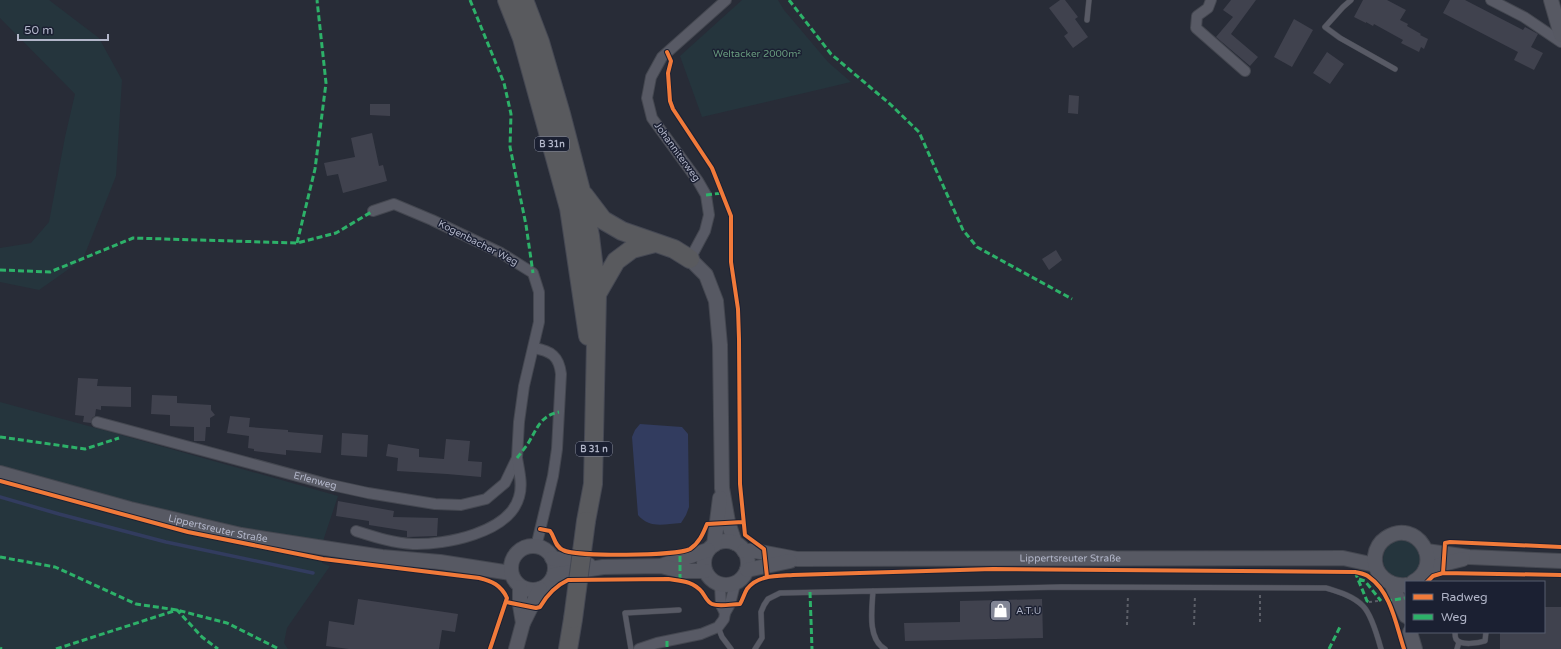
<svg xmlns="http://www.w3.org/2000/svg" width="1561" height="649" font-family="'Varela Round',sans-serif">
  <rect width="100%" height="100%" fill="#282c37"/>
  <path fill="#25353d" d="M 0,0 L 49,0 L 99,38 L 122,80 L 116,176 L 83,259 L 39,290 L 0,282 L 0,248 L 31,243 L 49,222 L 65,137 L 75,94 L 0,18 Z
    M 742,0 L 778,0 L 784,10 L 828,62 L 851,82 L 702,117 L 680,56 Z
    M 0,402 L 107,431 L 338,496 L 324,538 L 322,563 L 330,566 L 287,628 L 284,643 L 288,649 L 0,649 Z
    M1383 559a19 19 0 1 1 38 0a19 19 0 1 1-38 0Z"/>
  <path fill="#323c5f" d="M 640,424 L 682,427 L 688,434 L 689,507 L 686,515 L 681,523 C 664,524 650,529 638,515 L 632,437 L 635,430 Z"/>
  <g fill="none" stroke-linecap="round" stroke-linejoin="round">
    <path stroke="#323c5f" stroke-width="3.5" d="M 0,497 L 59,514 L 166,542 L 313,573"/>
  </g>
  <path fill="#40424e" d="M 1060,0 L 1065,0 L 1078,17 L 1075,19 L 1088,37 L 1073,48 L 1064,36 L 1068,33 L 1049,8 Z
    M 1231,0 L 1256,0 L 1231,34 L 1258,57 L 1250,66 L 1216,37 L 1233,17 L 1223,10 Z
    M 1363,0 L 1387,0 L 1406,10 L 1400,20 L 1408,24 L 1407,26 L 1421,34 L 1420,35 L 1428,39 L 1424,49 L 1421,47 L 1419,52 L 1401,43 L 1403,40 L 1374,24 L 1373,26 L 1366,22 L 1366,23 L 1354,17 Z
    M 1450,0 L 1465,0 L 1523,30 L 1525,27 L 1538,34 L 1531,47 L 1543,53 L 1534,70 L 1514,60 L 1518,52 L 1443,13 Z
    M 1294,19 L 1313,30 L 1292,67 L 1274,57 Z
    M 1327,52 L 1344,64 L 1330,84 L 1313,73 Z
    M 1069,95 L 1079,96 L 1078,114 L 1068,113 Z
    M 370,104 L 390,104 L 390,116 L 370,115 Z
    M 372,133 L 379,166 L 383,165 L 387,181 L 343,193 L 338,174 L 327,176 L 324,163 L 355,157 L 351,138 Z
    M 1056,250 L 1062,260 L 1049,270 L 1042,259 Z
    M 78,378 L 98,379 L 97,386 L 131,387 L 131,407 L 101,406 L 101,410 L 96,409 L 95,416 L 92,418 L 91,423 L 83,422 L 84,416 L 75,415 Z
    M 152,395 L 177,396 L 177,403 L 211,405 L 211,410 L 215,415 L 210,418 L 210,427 L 206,427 L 205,441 L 194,441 L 194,427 L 170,426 L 170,415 L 151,414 Z
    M 230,416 L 250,418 L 249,427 L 288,430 L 288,432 L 323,435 L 321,453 L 286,450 L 286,455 L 254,451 L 254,449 L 248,448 L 249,436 L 227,433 Z
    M 342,433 L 368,435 L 367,457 L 341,455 Z
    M 446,439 L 470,441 L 468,461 L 482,462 L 481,477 L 447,474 L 397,471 L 398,458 L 386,456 L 388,444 L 419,449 L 419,457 L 444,459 Z
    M 338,501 L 394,511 L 393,517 L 438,518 L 437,536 L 407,537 L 407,531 L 369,525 L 369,521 L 336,516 Z
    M 358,599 L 458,614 L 455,632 L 442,630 L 439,649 L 349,649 L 326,646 L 329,621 L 354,625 Z
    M 1042,599 L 1043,638 L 905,641 L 904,623 L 960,622 L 960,601 Z
    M 1544,607 L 1561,607 L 1561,649 L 1500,649 L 1500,632 L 1544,632 Z"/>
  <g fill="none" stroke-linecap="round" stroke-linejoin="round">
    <defs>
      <path id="lane" d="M 1351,0 L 1343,7 L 1325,27 L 1340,38 L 1395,69
        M 1087,20 L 1089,0
        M 873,591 C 872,608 867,639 885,649
        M 718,627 L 722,637 L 731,649
        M 1455,632 C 1455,634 1455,637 1456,639 C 1460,646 1479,643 1485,641 L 1486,632
        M 631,649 L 625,613 L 679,610
        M 755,649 L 762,638 L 761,612 L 764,605 L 768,599 L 780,593 L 1061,587 L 1326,588 C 1339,592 1353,596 1363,606 C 1371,614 1378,638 1381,649
        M 1457,649 L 1459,642"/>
      <g id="street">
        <path d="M 1211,0 L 1208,8 L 1197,16 L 1196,28 L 1245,71"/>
        <path d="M 1491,0 L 1524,17 L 1561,42"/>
        <path d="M 690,259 L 705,231 L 709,215 L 706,195 L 698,181 L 652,118 L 647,98 L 651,77 L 662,57 L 726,0"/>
        <path d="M 534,348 C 551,351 559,356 561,374 L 557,449 L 553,476 L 536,547"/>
        <path id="s1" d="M 97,422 L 327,484 L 368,493 L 435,504 L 461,505 L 486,499 L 505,483 L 517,458 L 519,422 L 524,386 L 539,322 L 539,292 L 533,273 L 501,253 L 432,220 L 394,204 L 373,211"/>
        <path d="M 356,531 C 375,537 393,543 413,544 C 445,545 509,533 519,497 C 523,485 519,470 517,458"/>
        <path d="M 720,585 L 721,605 L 725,613"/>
        <path d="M 639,649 L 657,643 L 701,634 L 718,627 L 724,619 L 725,613 L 730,604 L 735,584"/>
      </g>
      <g id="secondary">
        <path d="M 1551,0 L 1561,35"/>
        <path d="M 690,259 L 706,275 L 716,301 L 720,345 L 722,488 L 728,522 L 735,543"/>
        <path id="s2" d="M 0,473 L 130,509 L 241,535 L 382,557 L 440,562 L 511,573"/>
        <circle cx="726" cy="563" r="22"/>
        <path d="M 714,545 L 720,498"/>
        <circle cx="533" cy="568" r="22"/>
        <path id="s3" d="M 744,551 L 755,551 L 797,559 L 1343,558 L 1375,565"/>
        <path d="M 1426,551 L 1469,557 L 1561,561"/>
        <path d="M 552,558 L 589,565"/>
        <path d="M 661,566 L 708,550"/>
        <path d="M 747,570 L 790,561"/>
        <path d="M 1425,570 L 1443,564 L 1463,559"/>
        <path d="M 554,575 L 603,567 L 661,566 L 681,571 L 705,571"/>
        <path d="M 1391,583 L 1406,616"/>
        <path d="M 1406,585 C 1389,587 1373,574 1375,556 C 1376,549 1380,542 1386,538 C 1416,517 1446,564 1413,582"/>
        <path d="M 520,587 L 520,605 L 523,623"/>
        <path d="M 1410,632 L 1415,649"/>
        <path d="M 516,649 L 523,623 L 540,589"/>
      </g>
      <path id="highway" d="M 507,0 L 522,38 L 569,208 L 588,336
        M 524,0 L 540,42 L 561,114 L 581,191 L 590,236 L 597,294 L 593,484 L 586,521
        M 584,195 L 603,220 L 622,231 L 674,249 L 690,259
        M 597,294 L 616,261 L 632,249 L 655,243
        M 568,649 L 573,619"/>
    </defs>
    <use href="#lane" stroke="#444750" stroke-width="6"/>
    <use href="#street" stroke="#444750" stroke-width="12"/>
    <use href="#secondary" stroke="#444750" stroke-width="16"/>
    <use href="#highway" stroke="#454853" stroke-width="20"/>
    <path stroke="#5c5f68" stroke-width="2" stroke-dasharray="3 3" stroke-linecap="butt" d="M 1260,595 L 1260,625
      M 1369,602 L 1378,601
      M 1127,625 L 1128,595
      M 1194,625 L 1195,595"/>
    <use href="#lane" stroke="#585a65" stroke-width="5"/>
    <use href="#street" stroke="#585a65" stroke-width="10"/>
    <use href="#secondary" stroke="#575963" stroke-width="14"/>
    <use href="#highway" stroke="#595a5e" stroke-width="18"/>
    <defs>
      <path id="highway-bridge" d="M 573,619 L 586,521"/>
    </defs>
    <use href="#highway-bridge" stroke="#454853" stroke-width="20" stroke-linecap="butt"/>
    <use href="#highway-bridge" stroke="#595a5e" stroke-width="18"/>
    <path stroke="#2db169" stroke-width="3" stroke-dasharray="6 3" stroke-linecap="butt" d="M 470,0 L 504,83 L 511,114 L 510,147 L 526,225 L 533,273
      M 789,0 L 831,54 L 890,104 L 919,132 L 963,230 L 977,247 L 1072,299
      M 706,195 L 722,193
      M 297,243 L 315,169 L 326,83 L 317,0
      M 0,270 L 50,272 L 133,238 L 297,243 L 336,233 L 373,211
      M 0,437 L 85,449 L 119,438
      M 517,458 C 520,454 524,449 527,445 C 537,430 539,416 559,412
      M 0,557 L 55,567 L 136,604 L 177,610 L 227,623 L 279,649
      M 1355,572 L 1367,601 L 1369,602
      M 1359,579 L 1365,581 L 1381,601
      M 680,580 L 680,552
      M 810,592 L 812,649
      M 1386,601 L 1406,598
      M 667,641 L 667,649
      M 0,648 L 2,649
      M 56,649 L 177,610 L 202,637 L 218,649
      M 1329,649 L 1341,625"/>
    <defs>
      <path id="cycleway" d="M 667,52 L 671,61 L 668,73 L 670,101 L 673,109 L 712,168 L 731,216 L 731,262 L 738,309 L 739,339 L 740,484 L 745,535 L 764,549 L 767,577
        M 0,481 L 188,532 L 323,559 L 479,578 C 492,581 501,585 507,598 L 490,649
        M 540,529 L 550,531 C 555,537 554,546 563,550 C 574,557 678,556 690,549 C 699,543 703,534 707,524 L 743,522
        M 1443,573 L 1445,543 L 1450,542 L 1561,547
        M 1427,582 L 1433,576 L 1443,573 L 1561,575
        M 506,602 L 536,608 L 540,607 C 547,595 555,586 568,580 L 668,579 C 682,581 693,581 702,592 C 705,596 707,602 712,604 C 719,607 732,604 740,604 C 743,599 744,594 747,589 C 758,575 776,576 793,575 L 993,569 L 1355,572 C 1359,573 1366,574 1369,577 C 1391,592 1396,625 1404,649"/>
    </defs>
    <use href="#cycleway" stroke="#1b2032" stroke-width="6"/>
    <use href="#cycleway" stroke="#f17a3a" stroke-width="4"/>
  </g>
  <defs>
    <symbol id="shop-square" viewBox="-11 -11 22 22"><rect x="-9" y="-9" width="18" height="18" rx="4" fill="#828696" stroke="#1b2032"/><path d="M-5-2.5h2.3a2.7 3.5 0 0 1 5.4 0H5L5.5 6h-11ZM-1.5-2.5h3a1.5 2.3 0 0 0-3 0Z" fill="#fff"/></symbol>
  </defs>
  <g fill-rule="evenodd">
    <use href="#shop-square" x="988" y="598" width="25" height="25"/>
  </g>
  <g text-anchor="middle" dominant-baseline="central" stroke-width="3" stroke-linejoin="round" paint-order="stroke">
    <g fill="#1b2032" stroke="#85899c" stroke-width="1">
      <rect x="535" y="137" width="34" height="14" rx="3"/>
      <rect x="576" y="442" width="36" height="14" rx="3"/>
    </g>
    <g font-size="9" font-weight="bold" fill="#b2b6c9">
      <text x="552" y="144">B 31n</text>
      <text x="594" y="449">B 31 n</text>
    </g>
    <g font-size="10" fill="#689b7e" stroke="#1b2032">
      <text x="757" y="54">Weltacker 2000m²</text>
    </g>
    <g font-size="10" fill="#b2b6c9" stroke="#1b2032">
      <text transform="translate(677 152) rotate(54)">Johanniterweg</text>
      <text transform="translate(478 243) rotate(27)">Kogenbacher Weg</text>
      <text stroke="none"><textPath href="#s1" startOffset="226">Erlenweg</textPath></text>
      <text stroke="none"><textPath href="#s2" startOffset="225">Lippertsreuter Straße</textPath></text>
      <text stroke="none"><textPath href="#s3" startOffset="327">Lippertsreuter Straße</textPath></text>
    </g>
    <g font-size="10" fill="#b2b6c9" stroke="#1b2032" text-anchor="start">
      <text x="1016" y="611">A.T.U</text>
    </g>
  </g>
  <rect x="1405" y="581" width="140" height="52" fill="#1b2032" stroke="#575c6e"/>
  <rect x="1413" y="594" width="20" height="6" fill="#f17a3a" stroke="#575c6e"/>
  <text x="1441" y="601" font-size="12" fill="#b2b6c9">Radweg</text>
  <rect x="1413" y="614" width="20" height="6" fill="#2db169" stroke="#575c6e"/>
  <text x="1441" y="621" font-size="12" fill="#b2b6c9">Weg</text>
  <path d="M18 34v6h90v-6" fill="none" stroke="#b2b6c9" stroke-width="2"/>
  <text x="24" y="34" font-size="12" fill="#b2b6c9" stroke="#1b2032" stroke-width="3" paint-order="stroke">50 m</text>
</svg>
